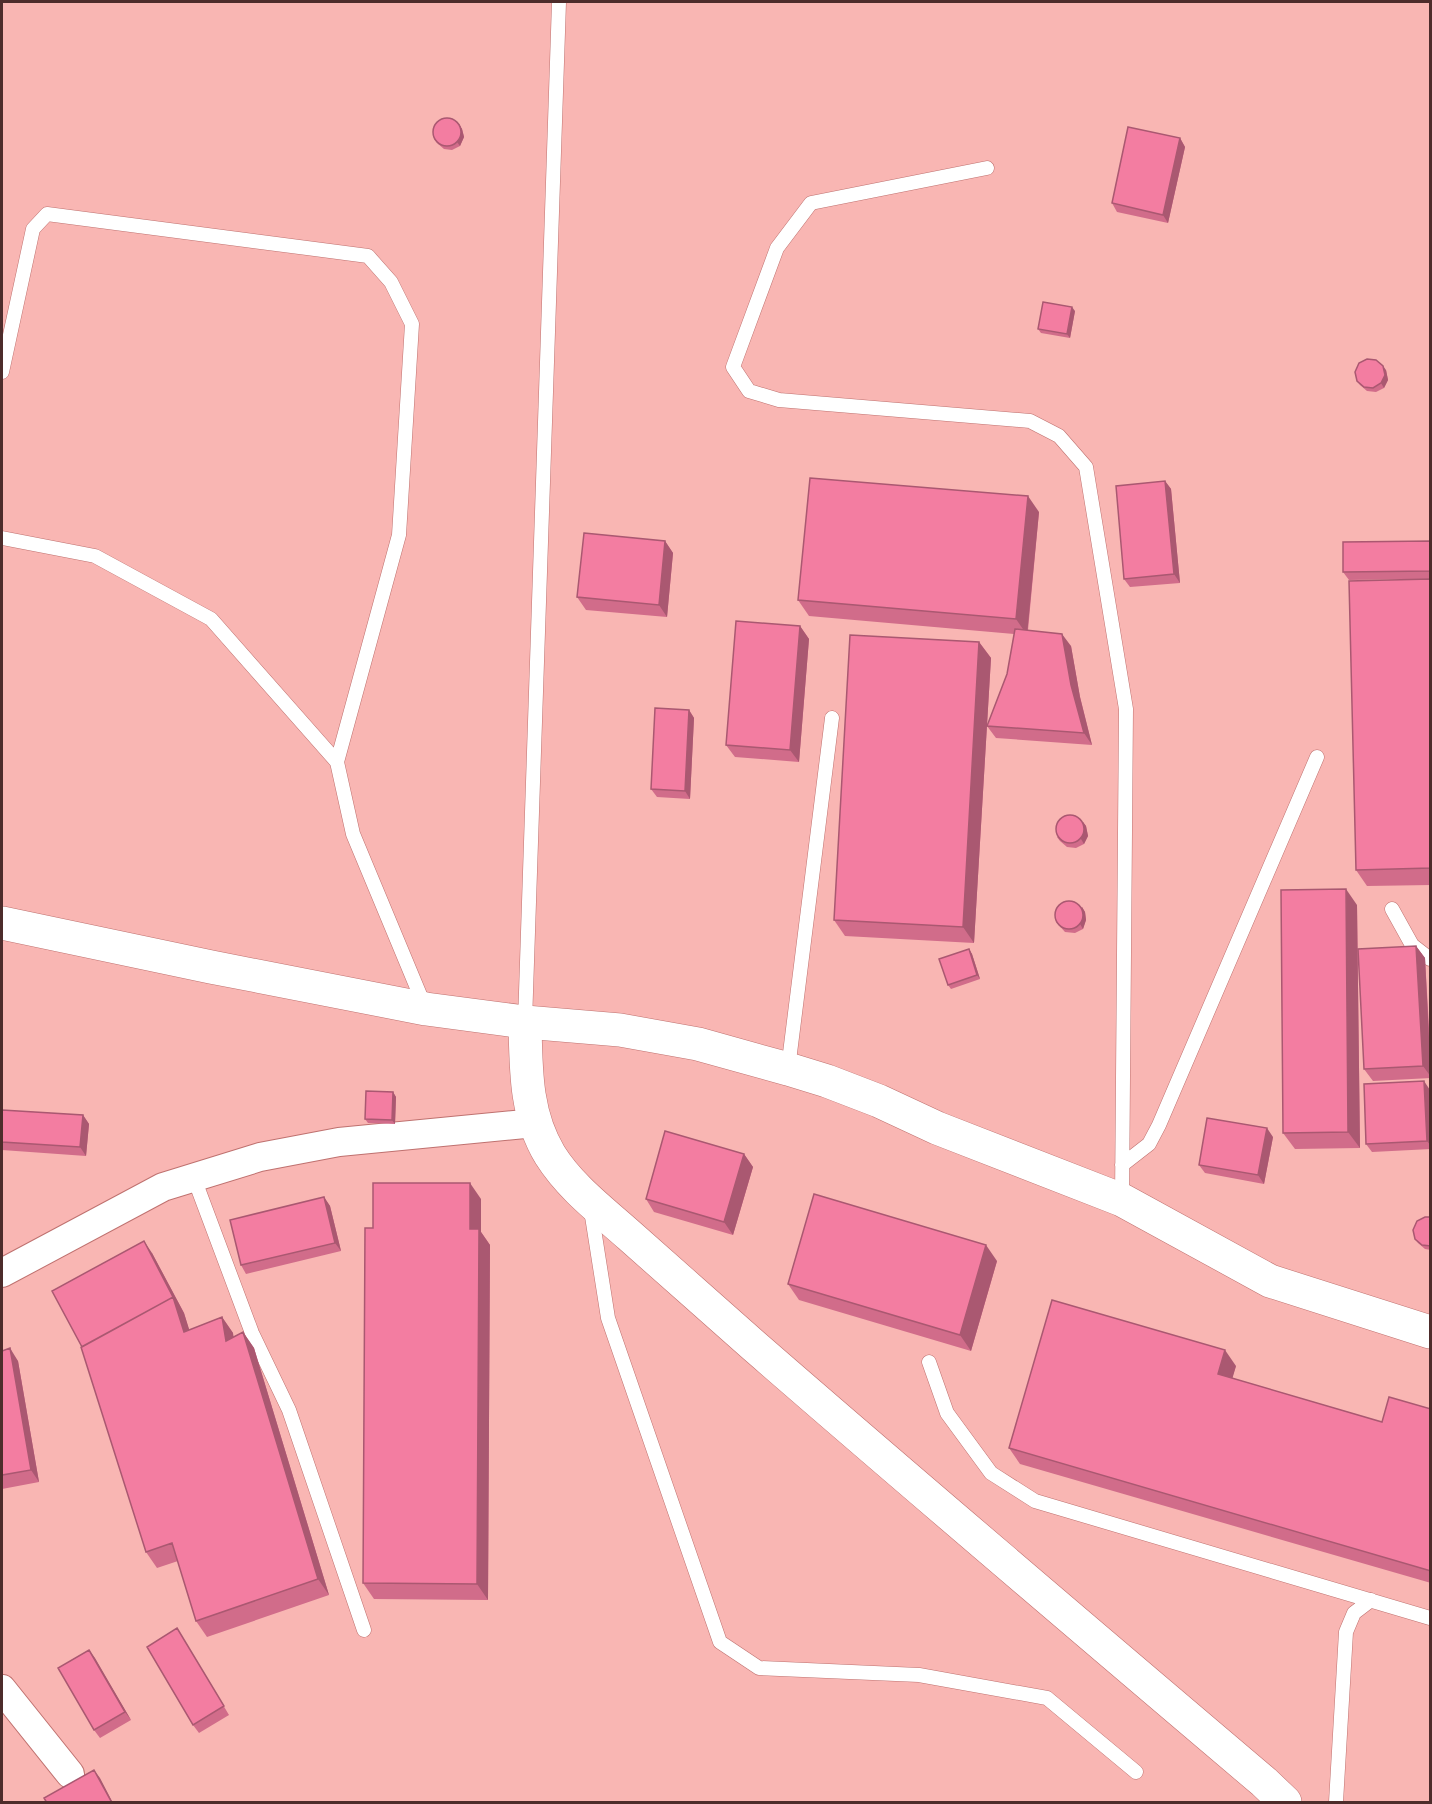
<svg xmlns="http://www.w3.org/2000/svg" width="1432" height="1804" font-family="'Asap Condensed',sans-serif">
  <rect width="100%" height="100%" fill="#f9b6b3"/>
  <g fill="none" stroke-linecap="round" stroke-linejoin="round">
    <defs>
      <path id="lane" d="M 987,168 L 811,203 L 777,248 L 733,367 L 749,391 L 779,400 L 1030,421 L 1059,436 L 1086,467 L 1126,709 L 1122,1200
        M 2,372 L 33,229 L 47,214 L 368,256 L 391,282 L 412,324 L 399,535 L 337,762
        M 2,538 L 95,556 L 211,619 L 337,762 L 353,834 L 425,1007
        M 1392,909 L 1412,945 L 1430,959
        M 525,1022 L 559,2
        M 788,1069 L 832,718
        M 1122,1165 L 1149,1144 L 1159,1125 L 1317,757
        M 194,1178 L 252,1333 L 289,1410 L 364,1630
        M 591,1210 L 608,1318 L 720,1642 L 759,1668 L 919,1675 L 1047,1698 L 1136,1772
        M 929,1362 L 947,1413 L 991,1473 L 1035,1501 L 1430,1618
        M 1336,1802 L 1346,1632 L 1354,1613 L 1371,1600"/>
      <path id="street" d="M 2,1273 L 163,1187 L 260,1157 L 339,1142 L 535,1123
        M 2,1689 L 70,1774"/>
      <path id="secondary" d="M 525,1022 C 526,1068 525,1114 550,1155 C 570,1187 602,1211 630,1236 C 671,1272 712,1309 753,1345 C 922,1492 1093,1637 1264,1782 L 1285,1802"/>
      <path id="primary" d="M 2,923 L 211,967 L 426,1009 L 525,1022 L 620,1030 L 698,1044 L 788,1069 L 827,1081 L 879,1101 L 937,1128 L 1122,1200 L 1270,1281 L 1430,1332"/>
    </defs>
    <use href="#lane" stroke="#bf716f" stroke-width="15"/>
    <use href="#street" stroke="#bf716f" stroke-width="30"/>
    <use href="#secondary" stroke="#bf716f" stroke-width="34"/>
    <use href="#primary" stroke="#bf716f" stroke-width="34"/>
    <use href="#lane" stroke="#fff" stroke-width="14"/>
    <use href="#street" stroke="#fff" stroke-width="28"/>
    <use href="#secondary" stroke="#fff" stroke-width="33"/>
    <use href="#primary" stroke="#fff" stroke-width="33"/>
  </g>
  <path fill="#d16c8a" d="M 459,124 L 462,129 L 464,137 L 460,146 L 452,150 L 444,149 L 437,143 L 434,139 Z
    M 1180,138 L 1185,147 L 1168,223 L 1117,212 L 1112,203 Z
    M 1075,311 L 1070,338 L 1041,333 L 1038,329 Z
    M 1386,370 L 1388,380 L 1384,388 L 1376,392 L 1367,391 L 1360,385 L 1357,381 Z
    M 1165,481 L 1171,489 L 1180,583 L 1130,587 L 1124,579 Z
    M 1039,512 L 1028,630 L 1071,646 L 1080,697 L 1092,745 L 996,738 L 987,726 L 1007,674 L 1014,634 L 809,616 L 798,600 Z
    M 665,541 L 673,553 L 667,617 L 586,610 L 577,597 Z
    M 1431,541 L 1431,885 L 1367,886 L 1356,870 L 1419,579 L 1349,580 L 1343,572 Z
    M 800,626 L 809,639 L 799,762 L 735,757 L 726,745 Z
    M 979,642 L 991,658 L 974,943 L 845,936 L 834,920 Z
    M 689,710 L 694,718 L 690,799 L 657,797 L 651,789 Z
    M 1083,822 L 1086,826 L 1088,836 L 1084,844 L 1076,848 L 1067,847 L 1060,841 L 1057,837 Z
    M 1357,905 L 1360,1148 L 1295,1149 L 1283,1133 Z
    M 1082,907 L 1085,912 L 1086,920 L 1083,929 L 1075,933 L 1065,932 L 1056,922 Z
    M 1416,946 L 1425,958 L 1431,1062 L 1431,1078 L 1373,1081 L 1364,1069 Z
    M 969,949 L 972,954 L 980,979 L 951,989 L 948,985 Z
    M 1430,1090 L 1431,1149 L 1372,1152 L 1366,1144 Z
    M 393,1092 L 396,1097 L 395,1124 L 368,1123 L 365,1119 Z
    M 2,1110 L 83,1115 L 89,1124 L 86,1156 L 2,1150 Z
    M 1273,1137 L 1264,1184 L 1205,1173 L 1199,1165 Z
    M 744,1154 L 753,1167 L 733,1235 L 654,1212 L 646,1199 Z
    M 324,1197 L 330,1206 L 341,1251 L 246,1274 L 241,1265 Z
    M 481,1199 L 481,1232 L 490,1245 L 488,1600 L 374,1599 L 363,1583 L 373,1228 Z
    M 1431,1217 L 1431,1250 L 1425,1249 L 1418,1243 L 1415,1239 Z
    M 152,1253 L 184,1313 L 189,1330 L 222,1317 L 233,1333 L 233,1337 L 243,1332 L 254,1348 L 329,1595 L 207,1637 L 196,1621 L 178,1561 L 157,1568 L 146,1552 Z
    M 997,1261 L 971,1351 L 799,1300 L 788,1284 Z
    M 2,1351 L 18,1361 L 39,1482 L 2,1489 Z
    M 1236,1366 L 1232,1378 L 1382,1422 L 1431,1409 L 1431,1583 L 1020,1464 L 1009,1448 Z
    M 177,1628 L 229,1715 L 199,1733 L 193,1725 Z
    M 89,1650 L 131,1720 L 100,1738 L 94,1730 Z"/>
  <path fill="#aa5871" d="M 459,124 L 462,129 L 464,137 L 460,146 L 457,142 Z
    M 1180,138 L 1185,147 L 1168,223 L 1163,215 Z
    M 1072,307 L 1075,311 L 1070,338 L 1067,334 Z
    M 1383,366 L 1386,370 L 1388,380 L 1384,388 L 1381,383 Z
    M 1165,481 L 1171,489 L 1180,583 L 1174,574 Z
    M 1028,496 L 1039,512 L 1027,635 L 1016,619 Z
    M 665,541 L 673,553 L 667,617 L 659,605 Z
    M 800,626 L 809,639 L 799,762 L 790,750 Z
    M 1062,634 L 1071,646 L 1080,697 L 1092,745 L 1084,733 L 1071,685 Z
    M 979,642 L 991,658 L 974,943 L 963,927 Z
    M 689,710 L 694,718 L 690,799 L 685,791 Z
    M 1083,822 L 1086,826 L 1088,836 L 1084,844 L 1081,839 Z
    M 1346,889 L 1357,905 L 1360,1148 L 1348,1132 Z
    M 1082,907 L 1085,912 L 1086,920 L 1083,929 L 1080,924 Z
    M 1416,946 L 1425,958 L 1431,1077 L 1423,1066 Z
    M 969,949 L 972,954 L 980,979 L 977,975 Z
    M 1424,1081 L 1430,1090 L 1431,1146 L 1427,1141 Z
    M 393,1092 L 396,1097 L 395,1124 L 392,1120 Z
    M 83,1115 L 89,1124 L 86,1156 L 80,1147 Z
    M 1267,1128 L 1273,1137 L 1264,1184 L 1258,1175 Z
    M 744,1154 L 753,1167 L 733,1235 L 724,1222 Z
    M 470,1183 L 481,1199 L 481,1232 L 490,1245 L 488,1600 L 477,1584 L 470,1229 Z
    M 324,1197 L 330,1206 L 341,1251 L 335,1243 Z
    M 144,1241 L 152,1253 L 184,1313 L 175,1301 Z
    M 986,1245 L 997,1261 L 971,1351 L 960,1335 Z
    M 173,1297 L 184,1313 L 195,1348 L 184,1332 Z
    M 222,1317 L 233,1333 L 237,1357 L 226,1341 Z
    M 243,1332 L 254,1348 L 329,1595 L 318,1579 Z
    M 10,1348 L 18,1361 L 39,1482 L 31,1470 Z
    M 1225,1350 L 1236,1366 L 1229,1390 L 1218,1374 Z
    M 89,1650 L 95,1658 L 131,1720 L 125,1712 Z
    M 94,1770 L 100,1778 L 113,1803 L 112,1803 Z"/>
  <path fill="#f37da1" stroke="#aa5871" stroke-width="1.5" d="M433 132a14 14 0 1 1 28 0a14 14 0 1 1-28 0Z
    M 1128,127 L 1180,138 L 1163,215 L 1112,203 Z
    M 1043,302 L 1072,307 L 1067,334 L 1038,329 Z
    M 1367,359 L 1376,360 L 1383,366 L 1385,375 L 1381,383 L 1373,388 L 1364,387 L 1357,381 L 1355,372 L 1359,363 Z
    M 810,478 L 1028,496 L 1016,619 L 798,600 Z
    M 1165,481 L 1174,574 L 1124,579 L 1116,486 Z
    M 584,533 L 665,541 L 659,605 L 577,597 Z
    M 1431,541 L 1431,571 L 1343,572 L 1343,542 Z
    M 1431,579 L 1431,868 L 1356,870 L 1349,581 Z
    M 736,621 L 800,626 L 790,750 L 726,745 Z
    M 1015,629 L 1062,634 L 1071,685 L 1084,733 L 987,726 L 1007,674 Z
    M 850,635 L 979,642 L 963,927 L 834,920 Z
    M 655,708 L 689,710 L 685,791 L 651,789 Z
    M1056 829a14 14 0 1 1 28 0a14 14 0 1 1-28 0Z
    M 1346,889 L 1348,1132 L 1283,1133 L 1281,890 Z
    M1055 915a14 14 0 1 1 28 0a14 14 0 1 1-28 0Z
    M 1416,946 L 1423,1066 L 1364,1069 L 1358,949 Z
    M 969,949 L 977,975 L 948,985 L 939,959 Z
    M 1424,1081 L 1427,1141 L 1366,1144 L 1364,1084 Z
    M 366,1091 L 393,1092 L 392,1120 L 365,1119 Z
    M 2,1110 L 83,1115 L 80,1147 L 2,1142 Z
    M 1207,1118 L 1267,1128 L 1258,1175 L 1199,1165 Z
    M 665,1131 L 744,1154 L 724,1222 L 646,1199 Z
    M 373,1183 L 470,1183 L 470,1229 L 479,1229 L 477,1584 L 363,1583 L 365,1228 L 373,1228 Z
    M 814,1194 L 986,1245 L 960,1335 L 788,1284 Z
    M 324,1197 L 335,1243 L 241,1265 L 230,1220 Z
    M 1425,1217 L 1431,1217 L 1431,1246 L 1422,1245 L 1415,1239 L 1413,1230 L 1417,1221 Z
    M 144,1241 L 175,1301 L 173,1297 L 82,1347 L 52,1291 Z
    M 173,1297 L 184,1332 L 222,1317 L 226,1341 L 243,1332 L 318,1579 L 196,1621 L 172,1543 L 146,1552 L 81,1347 Z
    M 1052,1300 L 1225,1350 L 1218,1374 L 1382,1422 L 1389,1397 L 1431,1409 L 1431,1571 L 1009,1448 Z
    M 10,1348 L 31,1470 L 2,1475 L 2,1351 Z
    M 177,1628 L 224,1706 L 193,1725 L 147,1647 Z
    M 89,1650 L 125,1712 L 94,1730 L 58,1668 Z
    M 94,1770 L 112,1803 L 47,1803 L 44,1798 Z"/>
  <rect width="1432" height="1804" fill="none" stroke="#4d2c2b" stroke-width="6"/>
</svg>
